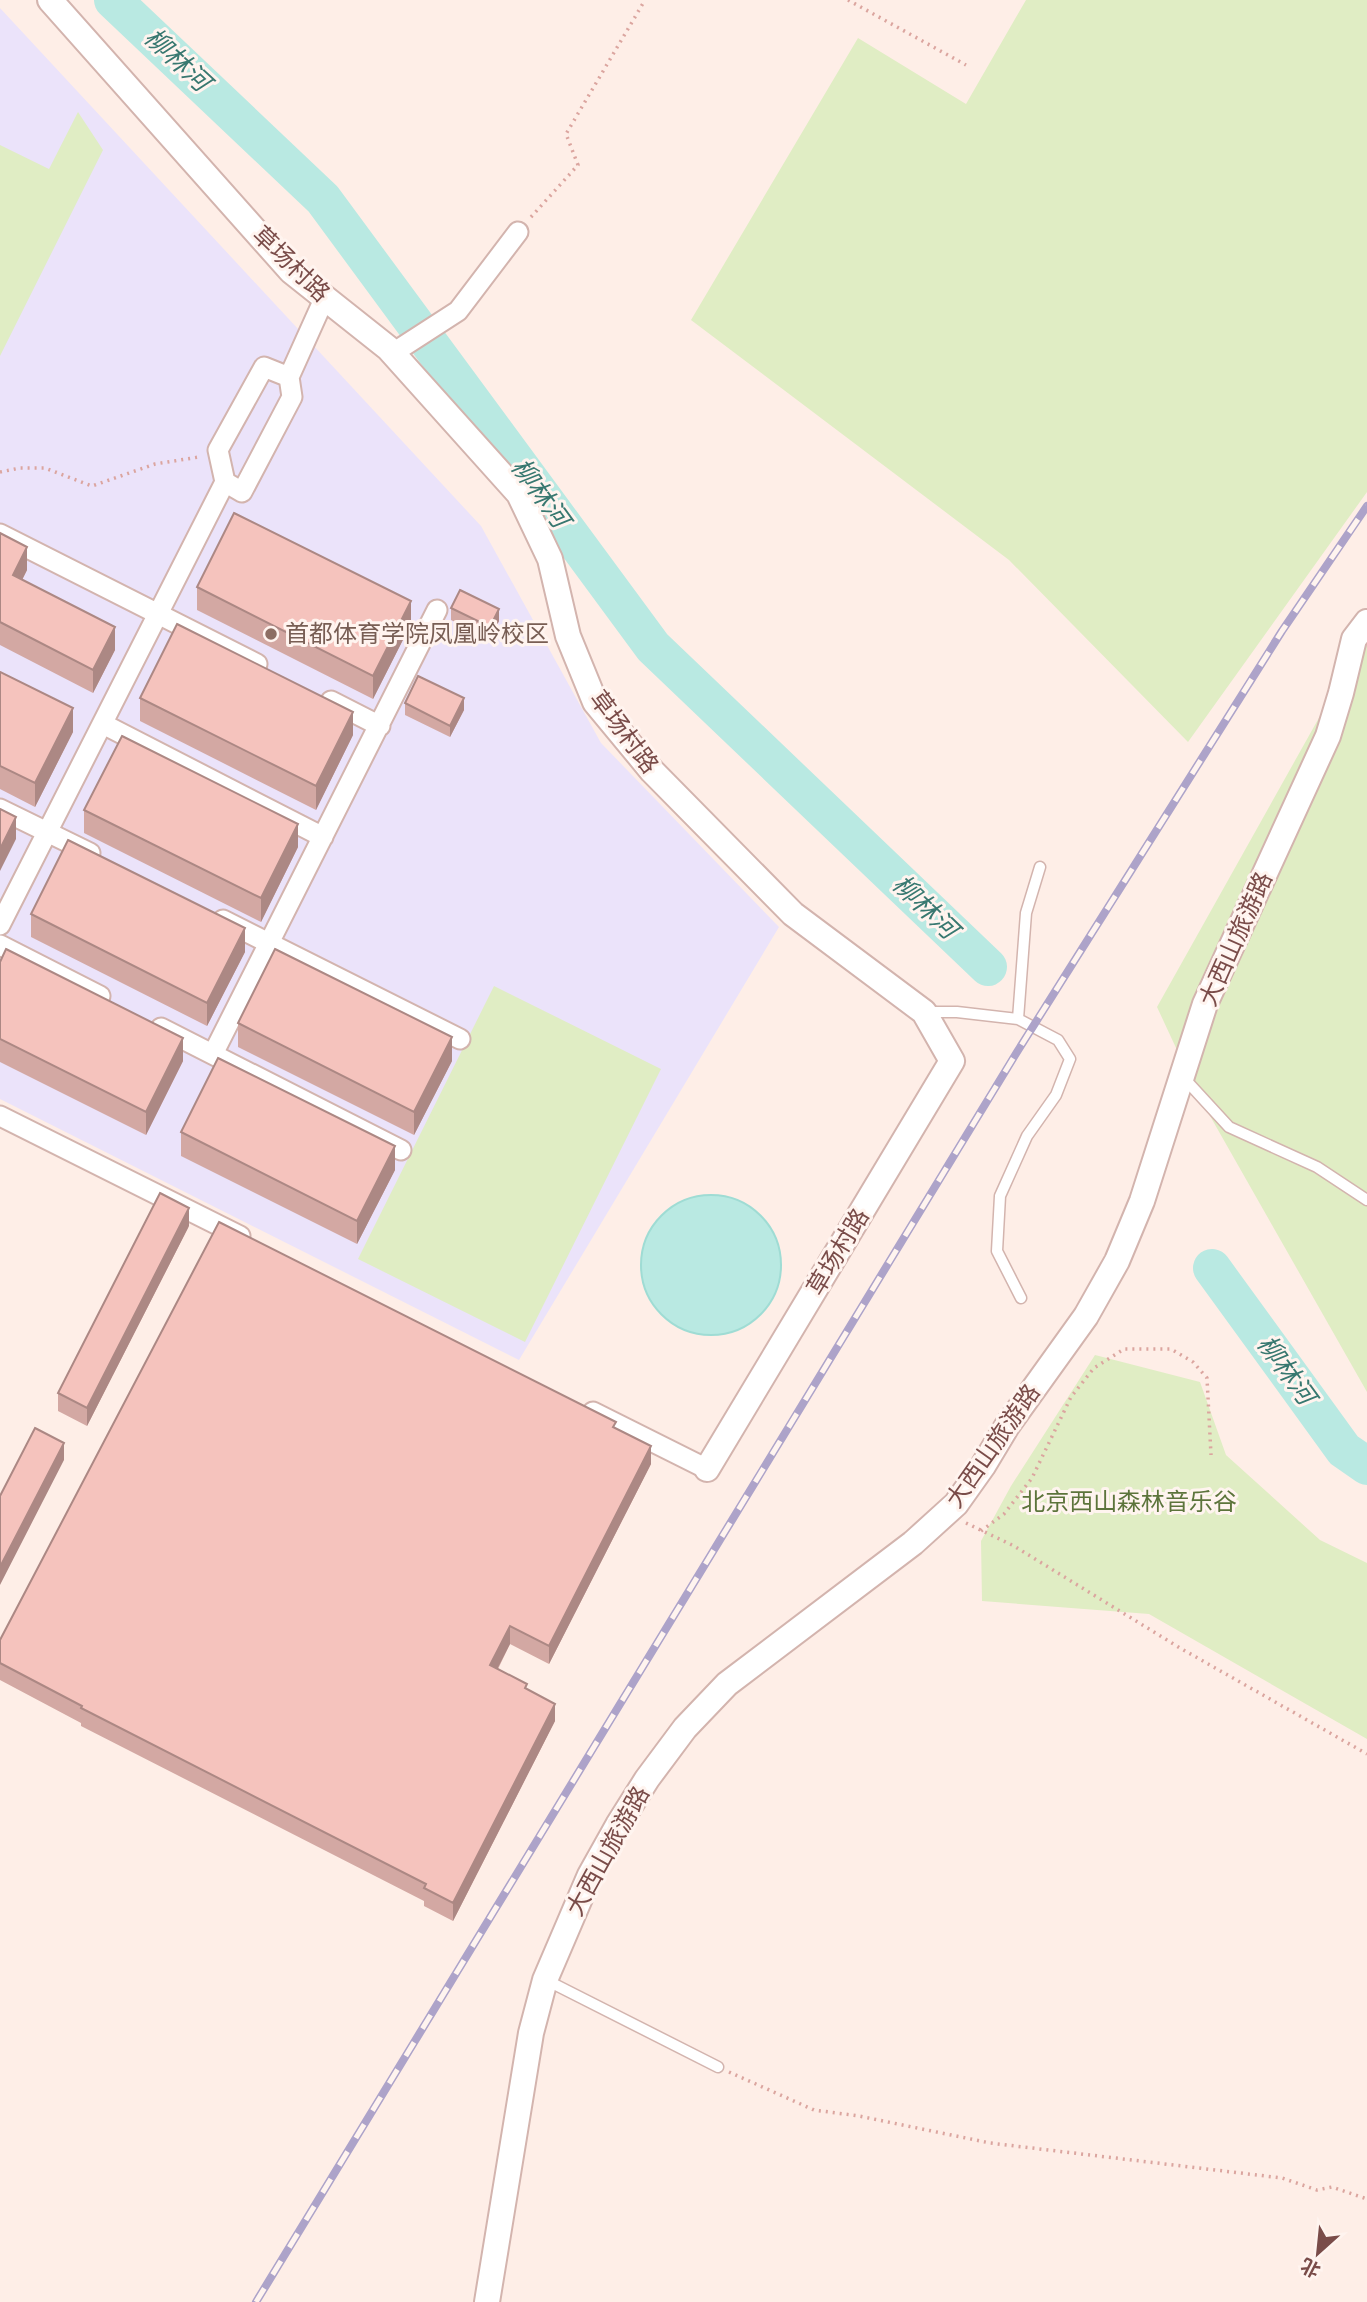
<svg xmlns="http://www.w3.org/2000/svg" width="1367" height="2302" font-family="Karla,'Noto Sans SC',sans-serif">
  <rect width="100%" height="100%" fill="#feeee7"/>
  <path fill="#ebe3fa" d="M 0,8 L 481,526 L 601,743 L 779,927 L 519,1360 L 0,1099 Z"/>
  <path fill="#e0edc4" d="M 1026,0 L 1367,0 L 1367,492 L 1188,742 L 1009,560 L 691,320 L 858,38 L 966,104 Z
    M 78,112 L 103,150 L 0,356 L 0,145 L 49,169 Z
    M 1362,641 L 1367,644 L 1367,1392 L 1197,1093 L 1157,1007 Z
    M 494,986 L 661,1069 L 525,1342 L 358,1259 Z
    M 1095,1355 L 1200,1382 L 1226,1455 L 1320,1540 L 1367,1563 L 1367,1739 L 1149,1614 L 982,1601 L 981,1541 L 1011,1486 Z"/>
  <path fill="#b9e9e2" stroke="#9fdcd4" stroke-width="2" d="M641 1265a70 70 0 1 1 140 0a70 70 0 1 1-140 0Z"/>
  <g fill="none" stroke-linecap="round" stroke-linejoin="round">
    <path stroke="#b9e9e2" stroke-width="38" d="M 113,0 L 323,199 L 653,647 L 988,967
      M 1212,1268 L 1344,1450 L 1367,1466"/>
    <defs>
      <path id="service" d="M 928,1012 L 957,1012 L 1018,1019 L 1058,1040 L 1070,1059 L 1056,1095 L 1027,1136 L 1000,1196 L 997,1251 L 1021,1298
        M 1018,1019 L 1026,913 L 1040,867
        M 1183,1077 L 1229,1127 L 1317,1167 L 1367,1200
        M 546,1980 L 718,2067"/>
      <path id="minor" d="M 393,353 L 458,311 L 518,232
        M 289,377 L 292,397 L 242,492 L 225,482 L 218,450 L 264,367 L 289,377 L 325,297
        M 0,534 L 257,664
        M 331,701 L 380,726
        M 103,724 L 323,837
        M 0,809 L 90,853
        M 223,920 L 460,1039
        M 0,925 L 225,482
        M 0,945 L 100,996
        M 161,1028 L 401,1150
        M 213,1054 L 437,610
        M 0,1116 L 240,1236
        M 593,1412 L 707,1469"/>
      <path id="tertiary" d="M 50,0 L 291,271 L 388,348 L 519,494 L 550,559 L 568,636 L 595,702 L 652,771 L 793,914 L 924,1012 L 952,1061 L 707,1469
        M 487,2302 L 531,2033 L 545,1980 L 590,1875 L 618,1825 L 647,1779 L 685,1728 L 727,1684 L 913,1543 L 956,1504 L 983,1466 L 1007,1426 L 1086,1316 L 1117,1261 L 1142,1201 L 1205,1004 L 1328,736 L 1341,693 L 1354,639 L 1367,622"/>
    </defs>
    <use href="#service" stroke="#d3b4ae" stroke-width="13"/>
    <use href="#minor" stroke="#d3b4ae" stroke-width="23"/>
    <use href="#tertiary" stroke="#d3b4ae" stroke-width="28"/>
    <path stroke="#dba59f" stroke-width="3.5" stroke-dasharray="2 5" stroke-linecap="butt" d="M 848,0 L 966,65
      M 531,217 L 578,165 L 566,134 L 645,0
      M 0,472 L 20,468 L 45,468 L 92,486 L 155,464 L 199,457
      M 966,1523 L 1014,1546 L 1180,1648 L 1367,1754
      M 981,1531 L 1004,1514 L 1032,1478 L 1071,1397 L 1094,1368 L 1124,1349 L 1171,1349 L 1193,1362 L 1207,1378 L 1211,1455
      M 729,2072 L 814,2110 L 859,2116 L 990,2143 L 1282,2178 L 1317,2190 L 1332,2187 L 1367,2199"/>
    <use href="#service" stroke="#fff" stroke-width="10"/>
    <use href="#minor" stroke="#fff" stroke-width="19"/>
    <use href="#tertiary" stroke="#fff" stroke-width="24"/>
    <defs>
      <path id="rail" d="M 256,2302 L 1017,1052 L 1282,631 L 1367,506"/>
    </defs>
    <use href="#rail" stroke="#ada3c9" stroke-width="8"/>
    <use href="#rail" stroke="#fff4ef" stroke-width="5" stroke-dasharray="16" stroke-linecap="butt"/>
  </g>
  <path fill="#d3a8a3" d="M 0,533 L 27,570 L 22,580 L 115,650 L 93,693 L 0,645 Z
    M 197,587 L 411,624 L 373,699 L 197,610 Z
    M 451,608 L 499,621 L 490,639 L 451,620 Z
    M 0,672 L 73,732 L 35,807 L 0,789 Z
    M 140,698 L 353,735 L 316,810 L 140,721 Z
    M 405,703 L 464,710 L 450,737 L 405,715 Z
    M 84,810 L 298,847 L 261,922 L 84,833 Z
    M 31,914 L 245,952 L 207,1026 L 31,937 Z
    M 0,962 L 183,1061 L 146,1135 L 0,1062 Z
    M 238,1023 L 452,1061 L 414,1135 L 238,1047 Z
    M 181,1132 L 395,1170 L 357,1244 L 181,1156 Z
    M 189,1226 L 87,1426 L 58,1411 L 58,1393 Z
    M 616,1428 L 651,1464 L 549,1664 L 510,1644 L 498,1669 L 527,1689 L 555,1721 L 453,1921 L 424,1906 L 424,1901 L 81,1726 L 81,1723 L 0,1680 L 0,1640 Z"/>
  <path fill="#ac8884" d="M 27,547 L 27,570 L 13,598 L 13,575 Z
    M 411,601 L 411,624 L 373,699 L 373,676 Z
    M 499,609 L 499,621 L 490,639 L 490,627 Z
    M 115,627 L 115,650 L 93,693 L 93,670 Z
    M 464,698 L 464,710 L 450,737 L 450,726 Z
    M 73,708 L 73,732 L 35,807 L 35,783 Z
    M 353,712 L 353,735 L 316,810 L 316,786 Z
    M 16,817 L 16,839 L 0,871 L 0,849 Z
    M 298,824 L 298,847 L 261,922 L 261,898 Z
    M 245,928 L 245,952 L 207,1026 L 207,1003 Z
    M 452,1037 L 452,1061 L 414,1135 L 414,1112 Z
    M 183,1038 L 183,1061 L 146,1135 L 146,1112 Z
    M 395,1146 L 395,1170 L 357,1244 L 357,1221 Z
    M 189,1208 L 189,1226 L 87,1426 L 87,1408 Z
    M 64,1443 L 64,1460 L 0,1585 L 0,1567 Z
    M 651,1446 L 651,1464 L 549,1664 L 549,1646 Z
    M 510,1626 L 510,1644 L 490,1683 L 490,1665 Z
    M 555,1704 L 555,1721 L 453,1921 L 453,1903 Z"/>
  <path fill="#f5c3bd" stroke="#ac8884" stroke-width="2" d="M 234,513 L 411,601 L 373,676 L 197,587 Z
    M 0,533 L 27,547 L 13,575 L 115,627 L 93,670 L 0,622 Z
    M 460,590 L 499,609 L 490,627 L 451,608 Z
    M 177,624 L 353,712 L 316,786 L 140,698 Z
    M 0,672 L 73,708 L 35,783 L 0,766 Z
    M 418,676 L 464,698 L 450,726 L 405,703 Z
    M 122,736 L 298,824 L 261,898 L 84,810 Z
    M 0,809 L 16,817 L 0,849 Z
    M 68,840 L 245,928 L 207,1003 L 31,914 Z
    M 6,949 L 183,1038 L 146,1112 L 0,1039 L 0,962 Z
    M 275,949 L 452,1037 L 414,1112 L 238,1023 Z
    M 218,1058 L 395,1146 L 357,1221 L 181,1132 Z
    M 160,1193 L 189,1208 L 87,1408 L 58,1393 Z
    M 219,1222 L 616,1422 L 613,1427 L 651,1446 L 549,1646 L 510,1626 L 490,1665 L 527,1684 L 525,1688 L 555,1704 L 453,1903 L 424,1888 L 426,1884 L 81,1708 L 82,1706 L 0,1663 L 0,1640 Z
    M 35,1428 L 64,1443 L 0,1567 L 0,1496 Z"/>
  <circle fill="#8d6e63" stroke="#fff4ef" stroke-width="2.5" cx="271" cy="634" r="7"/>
  <g text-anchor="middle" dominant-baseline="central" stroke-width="6" stroke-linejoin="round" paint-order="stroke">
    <g font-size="24" fill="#7a4c49" stroke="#fff4ef">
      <text transform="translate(291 264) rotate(44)">草场村路</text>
      <text transform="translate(624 732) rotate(53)">草场村路</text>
      <text transform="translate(1236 939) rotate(-66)">大西山旅游路</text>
      <text transform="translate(838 1252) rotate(-59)">草场村路</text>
      <text transform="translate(993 1446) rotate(-55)">大西山旅游路</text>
      <text transform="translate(608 1851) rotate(-61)">大西山旅游路</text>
    </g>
    <g font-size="24" fill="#785e54" stroke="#fff4ef" text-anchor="start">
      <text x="285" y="634">首都体育学院凤凰岭校区</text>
    </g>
    <g font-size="24" fill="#5c743b" stroke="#fff4ef">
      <text x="1129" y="1502">北京西山森林音乐谷</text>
    </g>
    <g font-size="26" font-style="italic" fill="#387870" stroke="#fff4ef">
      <text transform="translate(177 60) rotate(43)">柳林河</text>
      <text transform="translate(540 493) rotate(54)">柳林河</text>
      <text transform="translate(925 907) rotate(44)">柳林河</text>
      <text transform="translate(1286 1370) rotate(54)">柳林河</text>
    </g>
  </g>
  <g transform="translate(1318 2253) rotate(207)" stroke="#fff4ef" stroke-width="5" paint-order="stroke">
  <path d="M0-5L12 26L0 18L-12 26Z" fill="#7a4c49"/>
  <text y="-10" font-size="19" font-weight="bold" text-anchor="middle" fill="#7a4c49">北</text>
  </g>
</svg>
